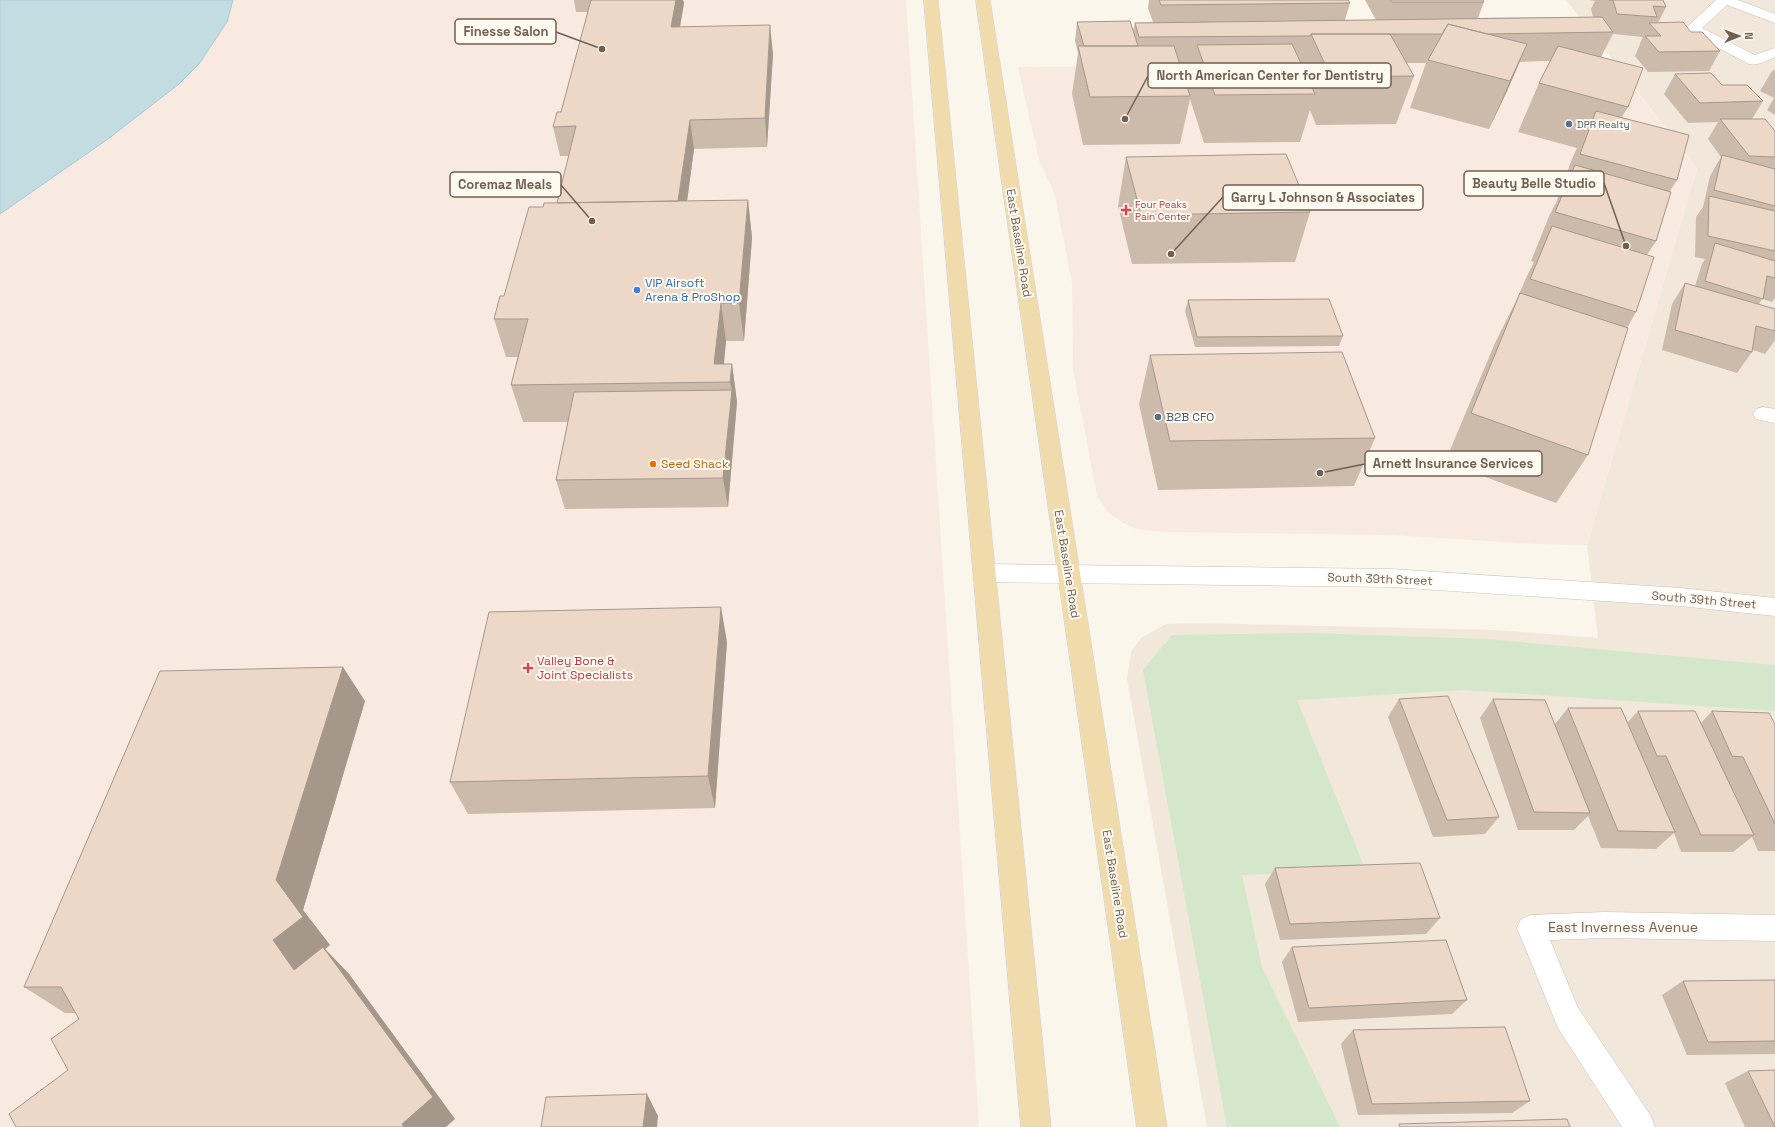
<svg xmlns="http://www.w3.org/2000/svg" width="1775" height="1127" font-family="'Space Grotesk',sans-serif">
  <rect width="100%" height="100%" fill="#faf6ec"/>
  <path fill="#f1e8db" d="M 1566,0 L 1775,0 L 1775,1127 L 1207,1127 L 1127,679 L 1131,652 L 1141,638 L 1166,624 L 1200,623 L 1496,630 L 1598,638 L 1587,545 L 1697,168 Z"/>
  <path fill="#f9eae1" d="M 233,0 L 906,0 L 979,1127 L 0,1127 L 0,214 L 108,139 L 179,84 L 199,64 L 227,22 Z
    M 1613,61 L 1697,168 L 1587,545 L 1535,544 L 1392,535 L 1161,532 L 1136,529 L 1123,523 L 1108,512 L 1097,496 L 1073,369 L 1072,283 L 1054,192 L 1039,160 L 1018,67 Z"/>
  <path fill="#d5e7cb" d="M 1312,633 L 1486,639 L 1775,665 L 1775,711 L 1464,690 L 1297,700 L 1366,871 L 1242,875 L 1262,967 L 1340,1127 L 1227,1127 L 1143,670 L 1172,635 Z"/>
  <path fill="#c2dce2" stroke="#aacad3" d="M 0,0 L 233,0 L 227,22 L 199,64 L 179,84 L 108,139 L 0,214 Z"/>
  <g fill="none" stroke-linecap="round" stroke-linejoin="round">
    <defs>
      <path id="minor" d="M 1716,0 L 1738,0 L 1775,14 L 1775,23 L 1727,5 L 1702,28 L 1755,55 L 1775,48 L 1775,57 C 1766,61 1758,66 1749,64 L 1688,32 L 1686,29 L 1688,26 Z
        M 1763,407 L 1775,409 L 1775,423 L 1756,419 L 1753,414 L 1756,409 Z
        M 985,564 L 1391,569 L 1680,588 L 1775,598 L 1775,616 L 1680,606 L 1391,587 L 985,582 L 977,579 L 974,573 L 977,567 Z
        M 1605,912 L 1775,915 L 1775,941 L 1605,938 L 1550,940 L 1578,1008 L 1651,1116 L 1655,1127 L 1622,1127 L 1558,1028 L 1517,928 L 1521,919 L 1531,915 Z"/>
      <path id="major" d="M 924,0 L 938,0 L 1051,1127 L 1021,1127 Z
        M 976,0 L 990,0 L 1167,1127 L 1137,1127 Z"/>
    </defs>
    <use href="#minor" stroke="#ccbfb3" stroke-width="1"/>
    <use href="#major" stroke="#d8d2ce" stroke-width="1"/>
    <use href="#minor" fill="#fff" fill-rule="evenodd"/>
    <use href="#major" fill="#f0dbad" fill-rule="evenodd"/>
  </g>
  <path fill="#ccbaab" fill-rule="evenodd" d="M 574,0 L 683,0 L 684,3 L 680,27 L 773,54 L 767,147 L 694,149 L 687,201 L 748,200 L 752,238 L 744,341 L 726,341 L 724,364 L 732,364 L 737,402 L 728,507 L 565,509 L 556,480 L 568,422 L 523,422 L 511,385 L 518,357 L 506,357 L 494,319 L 543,207 L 557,203 L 569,156 L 560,156 L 553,127 L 561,112 L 588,12 L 576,12 Z
    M 1149,0 L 1348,0 L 1350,3 L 1345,20 L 1376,20 L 1365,0 L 1483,0 L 1484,2 L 1478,18 L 1593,17 L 1591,9 L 1595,1 L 1589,0 L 1663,0 L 1666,7 L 1658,23 L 1691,32 L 1720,51 L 1709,71 L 1648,72 L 1635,56 L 1640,44 L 1640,43 L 1643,37 L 1613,34 L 1601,57 L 1628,107 L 1622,117 L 1677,180 L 1670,191 L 1656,241 L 1647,255 L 1636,312 L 1627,328 L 1588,455 L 1556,503 L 1445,462 L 1495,343 L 1516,301 L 1527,276 L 1534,262 L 1531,261 L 1550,214 L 1556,203 L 1572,159 L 1577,148 L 1518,132 L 1539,83 L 1550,61 L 1520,62 L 1507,91 L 1489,129 L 1410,108 L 1426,63 L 1406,63 L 1414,76 L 1396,124 L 1316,125 L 1310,110 L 1300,142 L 1204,143 L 1190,99 L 1180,144 L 1083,145 L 1072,94 L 1078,53 L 1075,41 L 1077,22 L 1133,31 L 1135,23 L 1153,22 L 1148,8 ZM 1180,65 L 1193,65 L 1188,89 Z
    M 1775,70 L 1775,115 L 1767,110 L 1774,98 L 1760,91 L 1772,71 Z
    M 1675,74 L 1763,101 L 1752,119 L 1775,131 L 1775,298 L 1772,302 L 1762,299 L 1759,304 L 1775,309 L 1775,340 L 1765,354 L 1753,350 L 1752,352 L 1737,373 L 1662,350 L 1672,304 L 1685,283 L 1695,286 L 1702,264 L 1705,259 L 1695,257 L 1696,217 L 1703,207 L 1710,176 L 1721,157 L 1708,139 L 1718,122 L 1688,123 L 1664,94 Z
    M 1126,157 L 1310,212 L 1295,262 L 1132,264 L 1118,206 Z
    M 1188,300 L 1343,336 L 1339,346 L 1195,347 L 1185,311 Z
    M 1150,355 L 1375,438 L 1354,486 L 1158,490 L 1139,404 Z
    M 727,642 L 715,808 L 468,814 L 450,782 Z
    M 1399,699 L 1499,817 L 1485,834 L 1433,837 L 1388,717 Z
    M 1493,699 L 1555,724 L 1568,708 L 1627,723 L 1638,711 L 1701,723 L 1712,711 L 1775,724 L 1775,851 L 1758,851 L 1752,837 L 1733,852 L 1681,852 L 1674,833 L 1656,849 L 1601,848 L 1588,816 L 1574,830 L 1518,830 L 1480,718 Z
    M 365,701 L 303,910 L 330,945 L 325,949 L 349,974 L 455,1119 L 68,1070 L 79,1019 L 76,1013 L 65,1013 L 24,987 Z
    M 1275,868 L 1440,918 L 1426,934 L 1280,940 L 1265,884 Z
    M 1292,947 L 1467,1000 L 1452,1014 L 1298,1022 L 1282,962 Z
    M 1775,980 L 1775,1054 L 1687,1055 L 1662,995 L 1683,981 Z
    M 1353,1030 L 1530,1101 L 1512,1113 L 1358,1115 L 1341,1044 Z
    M 1748,1071 L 1775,1127 L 1745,1127 L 1725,1083 Z"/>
  <path fill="#a6978b" d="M 676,0 L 683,0 L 684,3 L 675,55 L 671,27 Z
    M 770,25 L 773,54 L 767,147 L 765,118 Z
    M 1527,44 L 1507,91 L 1489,129 L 1510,81 Z
    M 690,120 L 694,149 L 682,239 L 677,209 Z
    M 748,200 L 752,238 L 744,341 L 739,303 Z
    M 721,303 L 726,341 L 722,382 L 714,364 Z
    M 732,364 L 737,402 L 728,507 L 723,478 L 732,390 L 730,382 Z
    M 721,607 L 727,642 L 715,808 L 708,776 Z
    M 343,667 L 365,701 L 303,910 L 330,945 L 325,949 L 349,974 L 455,1119 L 446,1127 L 404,1127 L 273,940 L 276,880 Z
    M 647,1094 L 658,1116 L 657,1127 L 643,1127 Z"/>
  <path fill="#edd8c7" stroke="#a6978b" d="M 591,0 L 676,0 L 671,27 L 770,25 L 765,118 L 690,120 L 678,201 L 557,203 L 576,126 L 553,127 L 557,112 L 561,112 Z
    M 1159,0 L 1348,0 L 1350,3 L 1161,5 Z
    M 1390,0 L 1483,0 L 1484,2 L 1392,2 Z
    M 1609,0 L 1663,0 L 1666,7 L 1653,6 L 1657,17 L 1617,14 L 1613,0 Z
    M 1602,17 L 1613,32 L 1487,34 L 1448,24 L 1442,34 L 1311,34 L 1310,36 L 1139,37 L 1135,23 Z
    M 1130,21 L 1138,46 L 1084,46 L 1077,22 Z
    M 1683,22 L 1691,32 L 1702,32 L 1720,51 L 1659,52 L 1645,36 L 1661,36 L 1649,23 Z
    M 1448,24 L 1527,44 L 1510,81 L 1428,60 Z
    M 1311,34 L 1390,34 L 1414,76 L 1331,77 Z
    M 1292,44 L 1315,94 L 1215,95 L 1197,45 Z
    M 1078,46 L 1174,46 L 1190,96 L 1090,97 Z
    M 1558,46 L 1643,68 L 1628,107 L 1539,83 Z
    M 1711,73 L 1722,85 L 1747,85 L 1763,101 L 1700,103 L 1675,74 Z
    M 1596,111 L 1689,135 L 1677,180 L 1580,154 Z
    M 1720,119 L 1765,119 L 1775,131 L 1775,157 L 1749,156 Z
    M 1286,154 L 1310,212 L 1141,215 L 1126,157 Z
    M 1722,155 L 1775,169 L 1775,206 L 1714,190 Z
    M 1575,165 L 1671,192 L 1656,241 L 1555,212 Z
    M 1709,196 L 1775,211 L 1775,251 L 1708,236 Z
    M 748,200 L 739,303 L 721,303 L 714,364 L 732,364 L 730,382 L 511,385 L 528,319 L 494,319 L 500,296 L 504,296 L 529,207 L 543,207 L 544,203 Z
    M 1552,226 L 1654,257 L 1636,312 L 1530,279 Z
    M 1715,243 L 1775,261 L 1775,278 L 1767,276 L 1763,299 L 1705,281 Z
    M 1685,283 L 1775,309 L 1775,331 L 1756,326 L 1752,352 L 1675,330 Z
    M 1520,293 L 1628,328 L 1588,455 L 1471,413 Z
    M 1329,299 L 1343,336 L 1197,337 L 1188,300 Z
    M 1342,352 L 1375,438 L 1170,441 L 1150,355 Z
    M 732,390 L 723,478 L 556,480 L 574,392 Z
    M 721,607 L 708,776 L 450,782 L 489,612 Z
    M 343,667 L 276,880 L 303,917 L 273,940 L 294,970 L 323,947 L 433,1097 L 402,1124 L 404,1127 L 16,1127 L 9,1114 L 68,1070 L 51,1039 L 79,1019 L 61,987 L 24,987 L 160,671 Z
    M 1448,696 L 1499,817 L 1447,820 L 1399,699 Z
    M 1493,699 L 1545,700 L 1590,813 L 1534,812 Z
    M 1568,708 L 1621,708 L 1675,832 L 1618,831 Z
    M 1638,711 L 1695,711 L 1754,835 L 1701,835 L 1666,756 L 1657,756 Z
    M 1712,711 L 1769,713 L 1775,724 L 1775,824 L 1743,757 L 1732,756 Z
    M 1420,863 L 1440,918 L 1290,924 L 1275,868 Z
    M 1446,940 L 1467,1000 L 1309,1008 L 1292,947 Z
    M 1775,980 L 1775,1041 L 1708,1042 L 1683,981 Z
    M 1505,1027 L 1530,1101 L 1372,1104 L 1353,1030 Z
    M 1775,1070 L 1775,1127 L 1748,1071 Z
    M 647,1094 L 643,1127 L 541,1127 L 546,1097 Z
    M 1567,1119 L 1570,1127 L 1400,1127 L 1399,1124 Z"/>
  <g fill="#5c6f8a" stroke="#fdfaf2" stroke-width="1.5">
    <circle cx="1569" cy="124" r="4"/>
    <circle cx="1158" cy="417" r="4"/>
  </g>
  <g fill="#e0444e" stroke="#fdfaf2" stroke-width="1.5">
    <path d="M1124 204h4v4h4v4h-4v4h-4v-4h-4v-4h4z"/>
    <path d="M526 662h4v4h4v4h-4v4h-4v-4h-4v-4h4z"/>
  </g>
  <circle fill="#3f7fe0" stroke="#fdfaf2" stroke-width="1.5" cx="637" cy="290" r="4"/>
  <circle fill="#e8710a" stroke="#fdfaf2" stroke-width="1.5" cx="653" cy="464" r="4"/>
  <g text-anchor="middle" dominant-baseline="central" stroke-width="4" stroke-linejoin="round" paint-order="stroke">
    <g font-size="10" fill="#4e5e75" stroke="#fdfaf2" text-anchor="start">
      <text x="1577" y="124">DPR Realty</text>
    </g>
    <g font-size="10" fill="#be3a42" stroke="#fdfaf2" text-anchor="start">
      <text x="1135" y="204">Four Peaks<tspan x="1135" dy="12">Pain Center</tspan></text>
    </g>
    <g font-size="12" fill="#735f51" stroke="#fdfaf2">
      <text transform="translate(1019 243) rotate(81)">East Baseline Road</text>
      <text transform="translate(1067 564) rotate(81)">East Baseline Road</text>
      <text transform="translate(1380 579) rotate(2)">South 39th Street</text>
      <text transform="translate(1704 600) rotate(5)">South 39th Street</text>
      <text transform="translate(1115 884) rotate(81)">East Baseline Road</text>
    </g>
    <g font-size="12" fill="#366cbe" stroke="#fdfaf2" text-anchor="start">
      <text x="645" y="283">VIP Airsoft<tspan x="645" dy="14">Arena &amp; ProShop</tspan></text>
    </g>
    <g font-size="12" fill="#4e5e75" stroke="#fdfaf2" text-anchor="start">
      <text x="1166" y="417">B2B CFO</text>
    </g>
    <g font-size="12" fill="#c56008" stroke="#fdfaf2" text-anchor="start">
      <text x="661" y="464">Seed Shack</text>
    </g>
    <g font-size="12" fill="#be3a42" stroke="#fdfaf2" text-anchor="start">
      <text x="537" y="661">Valley Bone &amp;<tspan x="537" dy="14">Joint Specialists</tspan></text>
    </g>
    <g font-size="14" fill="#735f51" stroke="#fdfaf2">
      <text x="1623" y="927">East Inverness Avenue</text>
    </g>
  </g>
  <path fill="none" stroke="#735f51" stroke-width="1.5" d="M602 49L556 32M1125 119L1148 76M1626 246L1604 183M592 221L561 185M1171 254L1223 197M1320 473L1365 464"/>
  <g fill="#735f51" stroke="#fdfaf2" stroke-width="1.5">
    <circle cx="602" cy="49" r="4"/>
    <circle cx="1125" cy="119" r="4"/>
    <circle cx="1626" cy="246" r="4"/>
    <circle cx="592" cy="221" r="4"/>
    <circle cx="1171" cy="254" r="4"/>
    <circle cx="1320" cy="473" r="4"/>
  </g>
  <g fill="#fdfaf2" stroke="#735f51" stroke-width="1.5">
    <rect x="455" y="19" width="101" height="25" rx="4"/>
    <rect x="1148" y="63" width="243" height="25" rx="4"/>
    <rect x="1464" y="171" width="140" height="25" rx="4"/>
    <rect x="450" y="172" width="111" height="25" rx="4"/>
    <rect x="1223" y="185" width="200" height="25" rx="4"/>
    <rect x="1365" y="451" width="177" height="25" rx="4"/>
  </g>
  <g font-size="13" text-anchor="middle" font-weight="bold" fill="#735f51">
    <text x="506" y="36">Finesse Salon</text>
    <text x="1270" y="80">North American Center for Dentistry</text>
    <text x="1534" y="188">Beauty Belle Studio</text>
    <text x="505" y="189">Coremaz Meals</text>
    <text x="1323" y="202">Garry L Johnson &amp; Associates</text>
    <text x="1453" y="468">Arnett Insurance Services</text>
  </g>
  <g transform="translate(1739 36) rotate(89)" stroke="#fdfaf2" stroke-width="3" paint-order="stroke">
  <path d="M0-3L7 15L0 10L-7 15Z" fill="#735f51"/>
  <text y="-6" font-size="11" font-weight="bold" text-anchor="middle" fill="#735f51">N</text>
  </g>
</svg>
